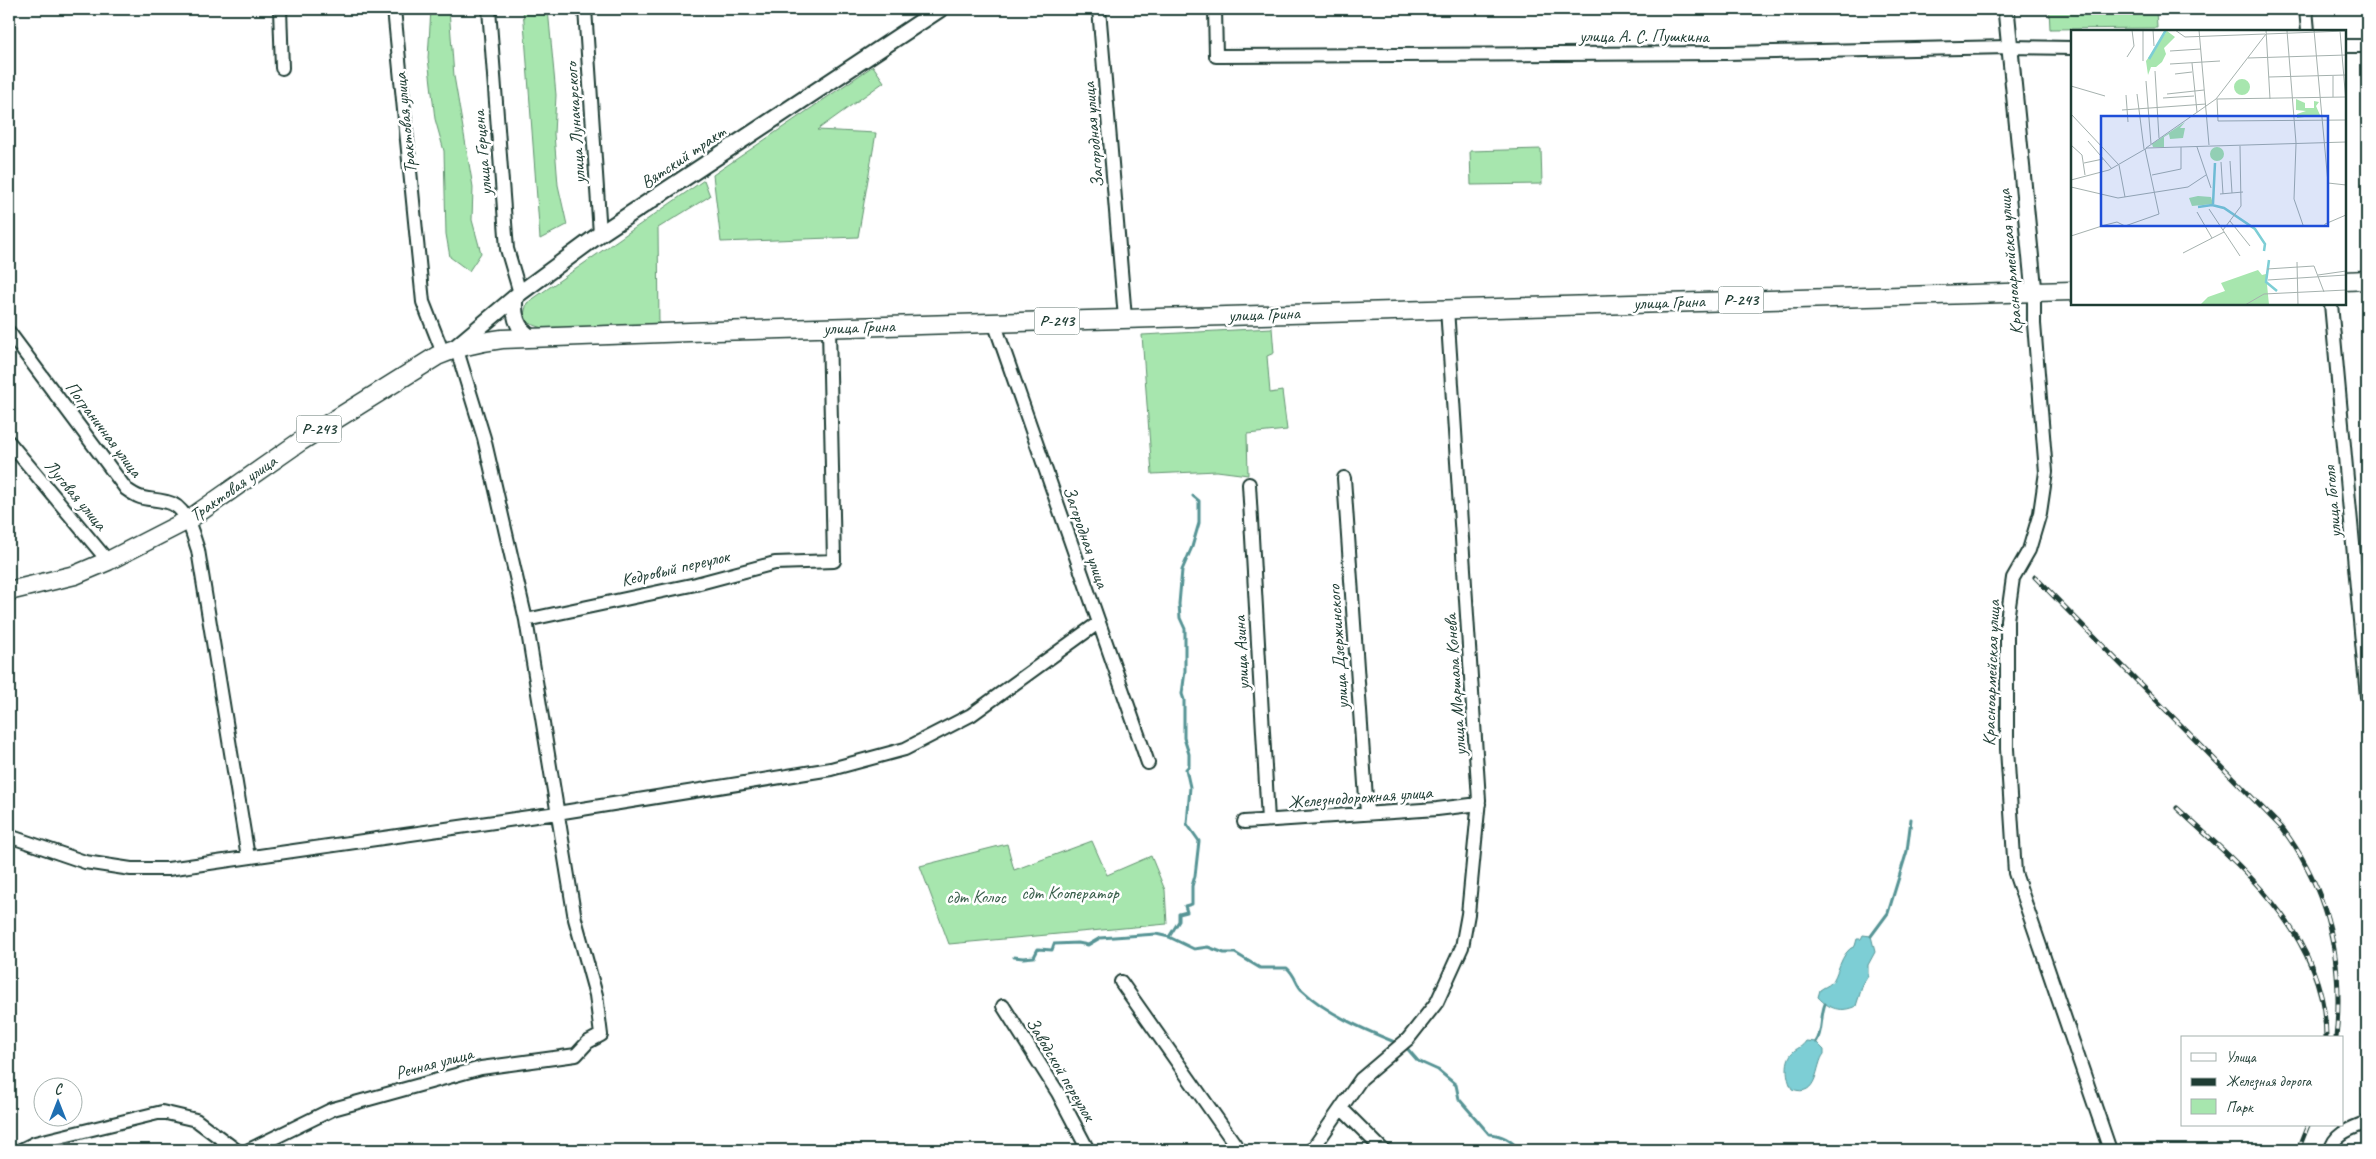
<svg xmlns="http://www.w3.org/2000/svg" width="2376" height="1159" font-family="Caveat,sans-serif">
  <rect width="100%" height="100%" fill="#fff"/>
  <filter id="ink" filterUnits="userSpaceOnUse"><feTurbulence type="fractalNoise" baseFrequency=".02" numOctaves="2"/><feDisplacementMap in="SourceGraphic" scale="10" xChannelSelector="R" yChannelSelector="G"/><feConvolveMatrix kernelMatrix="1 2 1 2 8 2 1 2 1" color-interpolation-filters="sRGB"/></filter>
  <g filter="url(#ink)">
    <path fill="#a7e6ae" stroke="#639271" d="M 431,9 L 449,9 L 454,76 L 473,187 L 472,220 L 481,253 L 469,271 L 450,257 L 446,234 L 444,151 L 435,119 L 428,58 Z
      M 523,9 L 548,9 L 556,95 L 554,134 L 558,185 L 567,225 L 540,239 Z
      M 2049,9 L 2156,9 L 2157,28 L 2050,29 Z
      M 873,66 L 884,82 L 817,130 L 876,133 L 858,237 L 721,242 L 713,175 Z
      M 1541,149 L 1542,184 L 1471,185 L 1470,151 Z
      M 704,180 L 710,196 L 658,228 L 659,325 L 543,328 L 528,323 L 524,314 L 527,303 Z
      M 1272,328 L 1274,353 L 1267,356 L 1270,393 L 1282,391 L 1287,430 L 1247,434 L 1248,475 L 1217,471 L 1152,474 L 1142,335 Z
      M 1092,841 L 1107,875 L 1151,856 L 1165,890 L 1167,924 L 949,944 L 920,866 L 1007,844 L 1014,870 Z"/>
    <path fill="#7dced5" stroke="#579495" d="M 1863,935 L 1871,936 L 1875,952 L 1868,965 L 1868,976 L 1863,984 L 1856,1006 C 1841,1013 1829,1009 1818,997 L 1820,990 C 1824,987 1828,986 1831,983 C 1838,978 1840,951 1855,946 L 1857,939 L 1861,939 Z
      M 1806,1041 L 1816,1042 L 1824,1050 L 1824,1054 C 1815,1064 1819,1099 1792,1089 C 1786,1078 1784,1059 1794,1051 C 1799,1047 1802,1047 1806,1041 Z"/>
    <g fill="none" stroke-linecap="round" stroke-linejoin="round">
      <path stroke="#579495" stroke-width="3" d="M 1871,936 L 1888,913 L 1907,851 L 1911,819
        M 1169,937 L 1179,921 L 1179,914 L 1187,912 L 1185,906 L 1192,904 L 1192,886 L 1195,876 L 1199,841 L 1187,824 L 1190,787 L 1186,769 L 1189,766 L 1189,754 L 1184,738 L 1184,700 L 1182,694 L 1185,671 L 1185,629 L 1180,618 L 1179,604 L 1182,570 L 1192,547 L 1199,523 L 1199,501 L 1193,496
        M 1014,957 L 1023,958 L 1034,957 L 1038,949 L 1052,950 L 1054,944 L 1078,943 L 1088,945 L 1100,938 L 1156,934 L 1169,937 L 1194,949 L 1208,947 L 1224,953 L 1235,953 L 1260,968 L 1287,968 C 1296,976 1296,985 1302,990 C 1327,1014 1365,1030 1397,1043
        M 1816,1042 C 1823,1033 1820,1016 1825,1004
        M 1405,1046 L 1418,1061 L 1438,1070 L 1456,1085 L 1459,1099 L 1489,1134 C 1503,1135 1510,1140 1520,1150"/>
      <defs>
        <path id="minor" d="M 280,9 L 282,68
          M 394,9 L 423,302 L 443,353
          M 489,9 L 507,249 L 520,293
          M 585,9 L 600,234
          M 1099,9 L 1125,318
          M 1215,9 L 1216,56 L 1727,53 L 2009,47 L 2072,48
          M 2306,9 L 2308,31
          M 2345,46 L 2367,46
          M 2034,292 L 2034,324 L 2046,472 L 2040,513 L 2029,550 L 2013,578 L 2007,620 L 2007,749 L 2015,873 L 2110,1150
          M 2331,304 L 2367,697
          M 994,322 L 1148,763
          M 9,332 L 126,489 C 144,502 146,497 167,502 C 187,506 192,533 198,550 L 248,857
          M 9,442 L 108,561
          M 1344,478 L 1367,813
          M 1249,484 L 1268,820
          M 526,620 L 696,584 L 775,563 L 834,561 L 829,328
          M 1244,822 L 1437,809 L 1479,804
          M 9,836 L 85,862 L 131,869 L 168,869 L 557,813 L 831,769 L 905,749 L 971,715 L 1098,623
          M 1121,982 L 1239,1150
          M 1003,1006 L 1058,1093 L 1088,1150
          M 1341,1108 L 1383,1150
          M 21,1150 L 35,1143 L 162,1112 L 196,1120 L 236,1150
          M 249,1150 L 333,1109 L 481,1068 L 576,1055 L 588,1042 L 601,1035 L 596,995 L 575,919 L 526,620 L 484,438 L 456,347
          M 1312,1150 L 1361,1079 L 1408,1039 L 1437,1002 L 1462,947 L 1468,914 L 1479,800 L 1447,308
          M 2331,1150 C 2334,1133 2353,1128 2367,1122"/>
        <path id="major" d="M 2006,9 L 2034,292
          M 515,297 C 513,314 516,329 532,338
          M 456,347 L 520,293 L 600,234 L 940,9"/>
        <path id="highway" d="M 2345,281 L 2367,280
          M 9,591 L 75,575 L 108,561 L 188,520 L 301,441 L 437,356 C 459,346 479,342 502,339 L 716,331 L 2072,291"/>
      </defs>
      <use href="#minor" stroke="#1f3d34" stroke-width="16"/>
      <use href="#major" stroke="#1f3d34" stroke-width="19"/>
      <use href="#highway" stroke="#1f3d34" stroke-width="21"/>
      <use href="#minor" stroke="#fff" stroke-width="12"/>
      <use href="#major" stroke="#fff" stroke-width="15"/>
      <use href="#highway" stroke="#fff" stroke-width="18"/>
      <defs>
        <path id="rail" d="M 2035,577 L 2282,828 C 2329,890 2344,961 2336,1038
          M 2177,808 C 2245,870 2326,937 2326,1038
          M 2298,1150 L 2308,1125"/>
      </defs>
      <use href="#rail" stroke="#1f3d34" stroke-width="5"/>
      <use href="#rail" stroke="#fff" stroke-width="3" stroke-dasharray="9" stroke-linecap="butt"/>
    </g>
  </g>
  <g text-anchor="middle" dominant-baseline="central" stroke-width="5" stroke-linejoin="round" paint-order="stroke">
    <g fill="#fff" stroke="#627771" stroke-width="1">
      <rect x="1718.5" y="286.5" width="45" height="27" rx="4"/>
      <rect x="1034.5" y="307.5" width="45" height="27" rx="4"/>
      <rect x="296.5" y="415.5" width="45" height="27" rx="4"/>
    </g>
    <g font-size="16" font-weight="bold" fill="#1f3d34">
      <text x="1741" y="300">Р-243</text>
      <text x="1057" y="321">Р-243</text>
      <text x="319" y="429">Р-243</text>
    </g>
    <g font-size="18" fill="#1f3d34" stroke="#fff">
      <text x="1644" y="36">улица А. С. Пушкина</text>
      <text transform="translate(405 123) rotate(-96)">Трактовая улица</text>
      <text transform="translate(575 123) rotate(-94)">улица Луначарского</text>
      <text transform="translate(1093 135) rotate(-95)">Загородная улица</text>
      <text transform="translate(482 153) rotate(-95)">улица Герцена</text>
      <text transform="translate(683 157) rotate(-34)">Вятский тракт</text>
      <text transform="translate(2010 262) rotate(-95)">Красноармейская улица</text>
      <text transform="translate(1669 302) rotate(-2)">улица Грина</text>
      <text transform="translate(1264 314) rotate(-2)">улица Грина</text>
      <text transform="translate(859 327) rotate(-2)">улица Грина</text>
      <text transform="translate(104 429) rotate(53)">Пограничная улица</text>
      <text transform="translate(233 488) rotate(-35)">Трактовая улица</text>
      <text transform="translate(76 495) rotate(50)">Луговая улица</text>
      <text transform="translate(2332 502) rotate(-95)">улица Гоголя</text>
      <text transform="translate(1086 537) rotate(71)">Загородная улица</text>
      <text transform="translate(675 568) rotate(-13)">Кедровый переулок</text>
      <text transform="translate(1338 647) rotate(-94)">улица Дзержинского</text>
      <text transform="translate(1241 653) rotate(-93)">улица Азина</text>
      <text transform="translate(1991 673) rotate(-88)">Красноармейская улица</text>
      <text transform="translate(1455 685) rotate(-94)">улица Маршала Конева</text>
      <text transform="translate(1360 797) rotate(-4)">Железнодорожная улица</text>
      <text transform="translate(434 1063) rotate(-15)">Речная улица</text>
      <text transform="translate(1061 1069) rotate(59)">Заводской переулок</text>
    </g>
    <g font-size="18" fill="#3a5f4c" stroke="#fff">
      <text x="1070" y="893">сдт Кооператор</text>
      <text x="976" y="897">сдт Колос</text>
    </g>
  </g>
  <g transform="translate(2071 30)">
    <rect width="275" height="275" fill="#fff"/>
    <path d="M 96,1 L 104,7 L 93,18 L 95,24 L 91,32 L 85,37 L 80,37 L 77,45 L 75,31 ZM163 57a8 8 0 1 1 16 0a8 8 0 1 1-16 0ZM 225,69 L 234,73 L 234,78 L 243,78 L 243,71 L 248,72 L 245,76 L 249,85 L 226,88 L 226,84 L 235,81 L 225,80 ZM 114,92 L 109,98 L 114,98 L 112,108 L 99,109 L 98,104 L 93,107 L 93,117 L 82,117 L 81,114 ZM139 124a7 7 0 1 1 14 0a7 7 0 1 1-14 0ZM 127,166 L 140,167 L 142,174 L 121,176 L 118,168 ZM 187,240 L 191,245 L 195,244 L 198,275 L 129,275 L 137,267 L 154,261 L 150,253 Z" fill="#a7e6ae"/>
    <path fill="none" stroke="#7dced5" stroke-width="2.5" d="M 78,29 L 95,0M 142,174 L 144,133M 127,177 L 141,175 L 153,178 L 184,199 L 194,214 L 193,221M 198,230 L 195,252 L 206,261"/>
    <path fill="none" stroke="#a5b1ae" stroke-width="1" d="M 82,0 L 83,16M 104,0 L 114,7 L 194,4M 128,0 L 138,115M 195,0 L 199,69M 243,0 L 257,153 L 275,155M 216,1 L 225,113M 269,1 L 275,72M 99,21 L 130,19M 56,27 L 63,16 L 61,0M 177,28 L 275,25M 72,31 L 72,0M 121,33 L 126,82M 99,34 L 149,31M 84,41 L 88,108M 104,44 L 121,42M 198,47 L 275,45M 75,51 L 80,114M 0,56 L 34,66M 66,64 L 73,119M 96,64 L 133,60M 55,65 L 57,92M 262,67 L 262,46M 92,68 L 123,66M 146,69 L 147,91 L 275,90M 146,69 L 275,67M 51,80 L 135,74M 0,84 L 48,135 L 54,167M 17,111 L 41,139M 225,114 L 223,169 L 232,195M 0,115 L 11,125 L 14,145M 126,117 L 140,158M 75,118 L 145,69 L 195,4 L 275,1M 159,131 L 161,163M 150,132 L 152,164M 13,133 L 32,129M 81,145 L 110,139 L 110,117M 0,150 L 38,140 L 76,118 L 275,112M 0,157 L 47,168 L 117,157 L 135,145M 149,164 L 172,162M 138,179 L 169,226M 126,182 L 141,208M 159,191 L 179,216M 253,197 L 254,194 L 275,185M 152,200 L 170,176 L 169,116M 0,206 L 34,195 L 46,192 L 54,196 L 88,184 L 74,119M 112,223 L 153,202M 226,232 L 227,275M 196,239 L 243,236 L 253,262M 247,245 L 275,241M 197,250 L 275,245M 174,275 L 193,264 L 275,260"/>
    <path fill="#1d4ed8" fill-opacity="0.15" stroke="#1d4ed8" stroke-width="2.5" d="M 30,86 L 257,86 L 257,196 L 30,196 Z"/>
    <rect width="275" height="275" fill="none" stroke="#1f3d34" stroke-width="2.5"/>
  </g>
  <rect width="2376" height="1159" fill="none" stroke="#fff" stroke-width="30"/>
  <rect x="15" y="15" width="2346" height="1129" fill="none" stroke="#1f3d34" stroke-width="2" filter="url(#ink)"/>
  <rect x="2181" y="1036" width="162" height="90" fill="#ffffff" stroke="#a5b1ae"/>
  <rect x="2191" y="1053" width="25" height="8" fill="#ffffff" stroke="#a5b1ae"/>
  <text x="2226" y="1062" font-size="15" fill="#1f3d34">Улица</text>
  <rect x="2191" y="1078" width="25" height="8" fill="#1f3d34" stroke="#a5b1ae"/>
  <text x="2226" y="1086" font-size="15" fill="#1f3d34">Железная дорога</text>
  <rect x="2191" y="1099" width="25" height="15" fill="#a7e6ae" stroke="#a5b1ae"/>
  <text x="2226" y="1112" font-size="15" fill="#1f3d34">Парк</text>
  <g transform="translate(58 1102)"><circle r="24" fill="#ffffff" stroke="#a5b1ae"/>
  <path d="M0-4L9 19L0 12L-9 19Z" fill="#1f6fb2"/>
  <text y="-8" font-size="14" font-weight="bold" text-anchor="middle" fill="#1f3d34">С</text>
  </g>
</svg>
